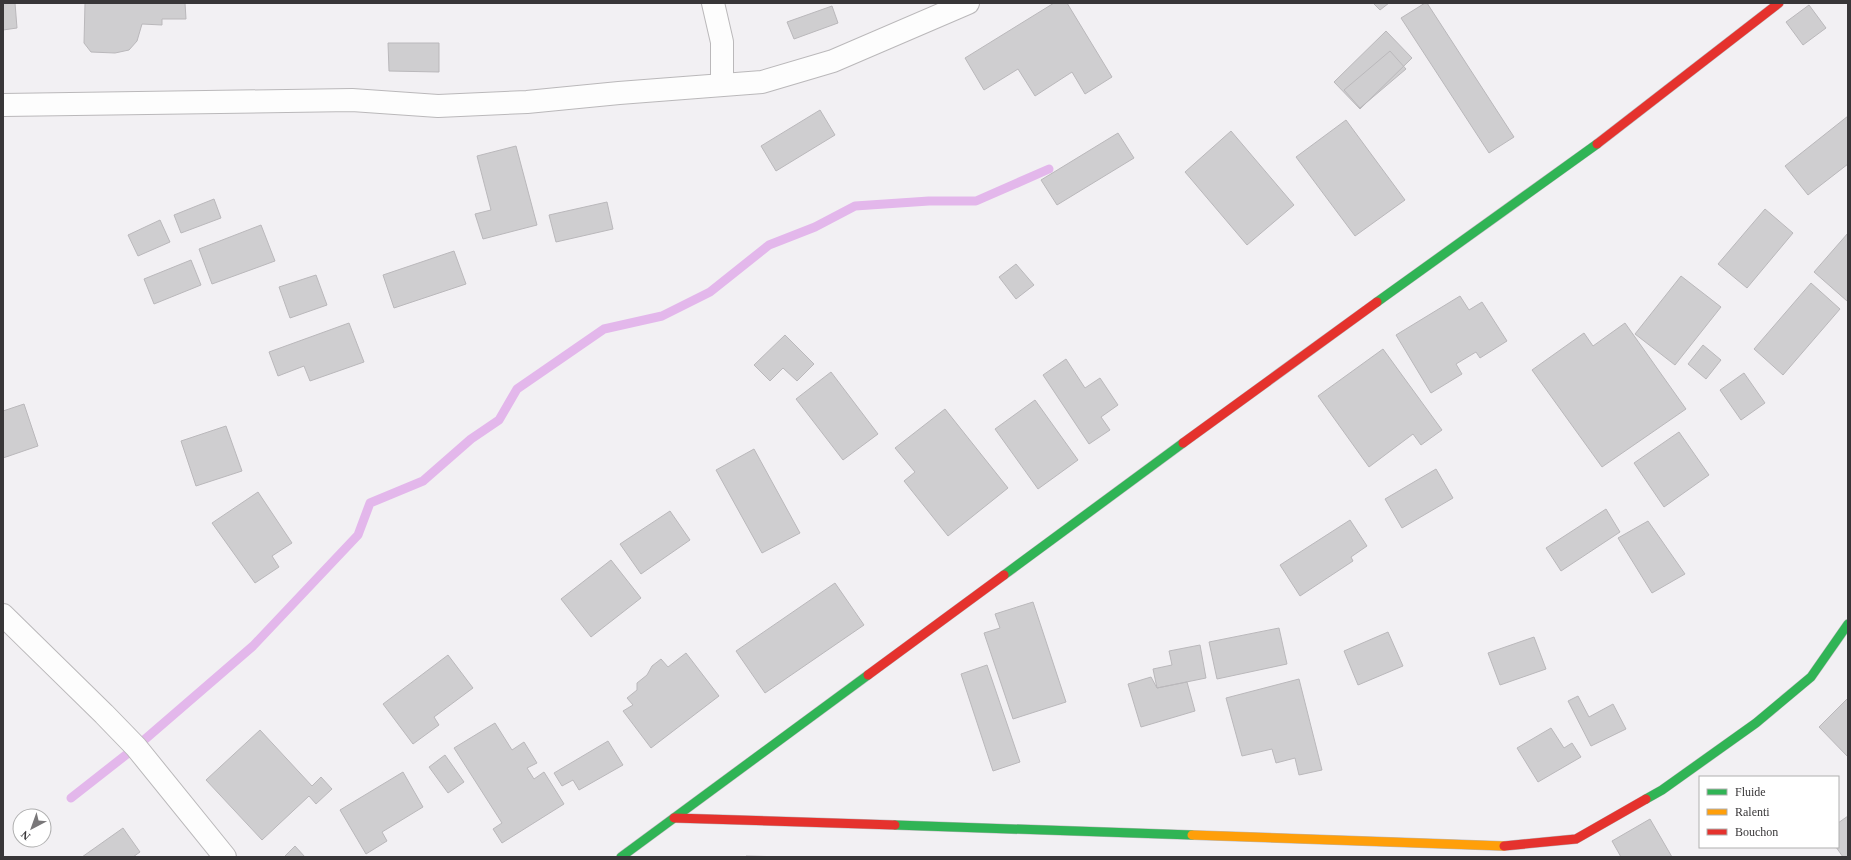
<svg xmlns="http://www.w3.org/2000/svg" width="1851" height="860" font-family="Georgia,serif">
  <rect width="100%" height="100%" fill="#f2f0f3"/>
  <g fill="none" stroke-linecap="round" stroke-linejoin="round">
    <path stroke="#e3b7eb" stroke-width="9" d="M 71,798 L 136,747 L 253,646 L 358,535 L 370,503 L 423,481 L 471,439 L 499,420 L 517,389 L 604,329 L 662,316 L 710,292 L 769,245 L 815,227 L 855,206 L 929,201 L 976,201 L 1049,169"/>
  </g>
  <path fill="#cfced0" stroke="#bab8bb" d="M 3,3 L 15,3 L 17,28 L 3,30 Z
    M 85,3 L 185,3 L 186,19 L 162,19 L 162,25 L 142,24 L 137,41 L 129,50 L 115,53 L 91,52 L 84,43 Z
    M 1054,3 L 1067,3 L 1112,77 L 1085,94 L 1072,72 L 1035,96 L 1018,69 L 984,90 L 965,58 Z
    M 1373,3 L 1389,3 L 1380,10 Z
    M 1425,3 L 1427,3 L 1514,137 L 1489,153 L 1401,18 Z
    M 1809,5 L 1826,28 L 1803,45 L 1786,22 Z
    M 832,6 L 838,23 L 794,39 L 787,22 Z
    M 1386,31 L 1412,58 L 1360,109 L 1334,82 Z
    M 388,43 L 439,43 L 439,72 L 389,71 Z
    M 1390,51 L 1406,69 L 1360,108 L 1344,90 Z
    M 820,110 L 835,135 L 776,171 L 761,146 Z
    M 1848,116 L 1848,164 L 1808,195 L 1785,166 Z
    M 1346,120 L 1405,200 L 1355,236 L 1296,157 Z
    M 1231,131 L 1294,205 L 1247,245 L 1185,172 Z
    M 1118,133 L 1134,158 L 1057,205 L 1041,180 Z
    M 516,146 L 537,225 L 483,239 L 475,214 L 491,210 L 477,156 Z
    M 214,199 L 221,218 L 181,233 L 174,215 Z
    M 607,202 L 613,229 L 556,242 L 549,215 Z
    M 1765,209 L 1793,233 L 1747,288 L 1718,264 Z
    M 160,220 L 170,242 L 138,256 L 128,235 Z
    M 261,225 L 275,261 L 212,284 L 199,249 Z
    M 1848,233 L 1848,299 L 1847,301 L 1814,272 Z
    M 454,251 L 466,284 L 394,308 L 383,275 Z
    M 191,260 L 201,285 L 154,304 L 144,279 Z
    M 1016,264 L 1034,285 L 1016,299 L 999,277 Z
    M 316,275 L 327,305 L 290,318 L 279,287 Z
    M 1681,276 L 1721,307 L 1675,365 L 1635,334 Z
    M 1811,283 L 1840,309 L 1783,375 L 1754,349 Z
    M 1460,296 L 1469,310 L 1482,302 L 1507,341 L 1480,358 L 1476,352 L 1456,364 L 1462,374 L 1431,393 L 1396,335 Z
    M 349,323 L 364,362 L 310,381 L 304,366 L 278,376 L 269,352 Z
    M 1625,323 L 1686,409 L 1602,467 L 1532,370 L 1584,333 L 1593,346 Z
    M 785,335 L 814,364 L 797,381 L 783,368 L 770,381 L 754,365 Z
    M 1703,345 L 1721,360 L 1706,379 L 1688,364 Z
    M 1383,349 L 1442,430 L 1421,445 L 1413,434 L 1369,467 L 1318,396 Z
    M 1066,359 L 1085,388 L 1100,378 L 1118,405 L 1101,417 L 1110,430 L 1089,444 L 1043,375 Z
    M 831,372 L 878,434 L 843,460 L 796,399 Z
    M 1744,373 L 1765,403 L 1741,420 L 1720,390 Z
    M 1035,400 L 1078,460 L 1038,489 L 995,429 Z
    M 24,404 L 38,446 L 3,458 L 3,411 Z
    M 945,409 L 1008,488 L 948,536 L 904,481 L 915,472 L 895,448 Z
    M 226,426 L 242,471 L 196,486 L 181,441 Z
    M 1679,432 L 1709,475 L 1664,507 L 1634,463 Z
    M 754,449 L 800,533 L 762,553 L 716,470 Z
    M 1436,469 L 1453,498 L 1402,528 L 1385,499 Z
    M 258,492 L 292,543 L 272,556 L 279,567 L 255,583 L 212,523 Z
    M 1606,509 L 1620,532 L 1561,571 L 1546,548 Z
    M 670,511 L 690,540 L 641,574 L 620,544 Z
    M 1350,520 L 1367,546 L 1351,557 L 1353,561 L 1300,596 L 1280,565 Z
    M 1648,521 L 1685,574 L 1652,593 L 1618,538 Z
    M 611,560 L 641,598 L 591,637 L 561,599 Z
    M 835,583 L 864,625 L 765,693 L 736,651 Z
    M 1033,602 L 1066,702 L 1013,719 L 984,633 L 1000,628 L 995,614 Z
    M 1279,628 L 1287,664 L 1217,679 L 1209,642 Z
    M 1388,632 L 1403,666 L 1358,685 L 1344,651 Z
    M 1534,637 L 1546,669 L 1500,685 L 1488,653 Z
    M 1200,645 L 1206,678 L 1157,688 L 1153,669 L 1172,665 L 1169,651 Z
    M 686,653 L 719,696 L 651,748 L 623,711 L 633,705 L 627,698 L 637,690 L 637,683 L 647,675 L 652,666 L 661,659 L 668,667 Z
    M 448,655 L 473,688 L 434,717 L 439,725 L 413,744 L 383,704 Z
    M 987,665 L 1020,762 L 993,771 L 961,674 Z
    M 1151,677 L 1157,688 L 1187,682 L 1195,711 L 1141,727 L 1128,684 Z
    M 1299,679 L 1322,770 L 1299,775 L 1295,758 L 1276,763 L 1272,749 L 1242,756 L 1226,698 Z
    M 1578,696 L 1589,717 L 1613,704 L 1626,729 L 1591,746 L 1568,701 Z
    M 1848,698 L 1848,757 L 1819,727 Z
    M 495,723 L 512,750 L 524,742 L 537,763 L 527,768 L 534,779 L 544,772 L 564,804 L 502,843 L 493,829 L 502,823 L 454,748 Z
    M 1551,728 L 1564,748 L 1572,743 L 1581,757 L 1538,782 L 1517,748 Z
    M 260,730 L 312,786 L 321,777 L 332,789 L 316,804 L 309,796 L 262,840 L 206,780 Z
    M 608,741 L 623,765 L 579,790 L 573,780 L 562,786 L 554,773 Z
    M 445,755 L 464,782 L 448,793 L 429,767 Z
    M 403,772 L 423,807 L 382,832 L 387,841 L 366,854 L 340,810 Z
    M 1848,816 L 1848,857 L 1843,857 L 1836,847 L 1838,847 L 1838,823 Z
    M 1650,819 L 1672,857 L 1621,857 L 1612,841 Z
    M 123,828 L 140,852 L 133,857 L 82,857 Z
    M 295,846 L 305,857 L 284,857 Z
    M 746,856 L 787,857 L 746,857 Z"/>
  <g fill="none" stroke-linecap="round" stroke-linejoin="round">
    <defs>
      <path id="street" d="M 713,3 L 722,42 L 722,85
        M 3,105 L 352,100 L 438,106 L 527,102 L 619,93 L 762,82 L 833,61 L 968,3
        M 3,615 L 104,714 L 136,747 L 225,857"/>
      <path id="fast" d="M 1377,302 L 1597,144
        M 1004,575 L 1183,443
        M 1646,799 L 1662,790 L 1756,723 L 1811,677 L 1848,624
        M 895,825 L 1192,835
        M 621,857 L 868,675"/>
      <path id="slow" d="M 1192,835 L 1504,846"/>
      <path id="jam" d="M 1597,144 L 1779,3
        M 1183,443 L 1377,302
        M 868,675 L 1004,575
        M 674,818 L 895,825
        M 1504,846 L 1576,839 L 1646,799"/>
    </defs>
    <use href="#street" stroke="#bab8ba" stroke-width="24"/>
    <use href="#fast" stroke="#bab8ba" stroke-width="10"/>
    <use href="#slow" stroke="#bab8ba" stroke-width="10"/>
    <use href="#jam" stroke="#bab8ba" stroke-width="10"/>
    <use href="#street" stroke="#fdfdfd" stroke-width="22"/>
    <use href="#fast" stroke="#30b455" stroke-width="9"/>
    <use href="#slow" stroke="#ff9f0a" stroke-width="9"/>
    <use href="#jam" stroke="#e5322d" stroke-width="9"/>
  </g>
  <rect width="1851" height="860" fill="none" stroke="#383638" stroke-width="8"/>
  <rect x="1699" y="776" width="140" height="72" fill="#ffffff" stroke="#afafaf"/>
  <rect x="1707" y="789" width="20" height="6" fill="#30b455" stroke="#afafaf"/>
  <text x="1735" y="796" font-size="12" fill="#383638">Fluide</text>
  <rect x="1707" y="809" width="20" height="6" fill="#ff9f0a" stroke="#afafaf"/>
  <text x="1735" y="816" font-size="12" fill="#383638">Ralenti</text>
  <rect x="1707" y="829" width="20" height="6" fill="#e5322d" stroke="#afafaf"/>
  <text x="1735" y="836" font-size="12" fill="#383638">Bouchon</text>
  <g transform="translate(32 828) rotate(221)"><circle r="19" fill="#ffffff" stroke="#afafaf"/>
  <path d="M0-3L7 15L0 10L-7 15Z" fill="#797779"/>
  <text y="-6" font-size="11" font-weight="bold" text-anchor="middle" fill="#383638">N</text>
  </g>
</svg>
